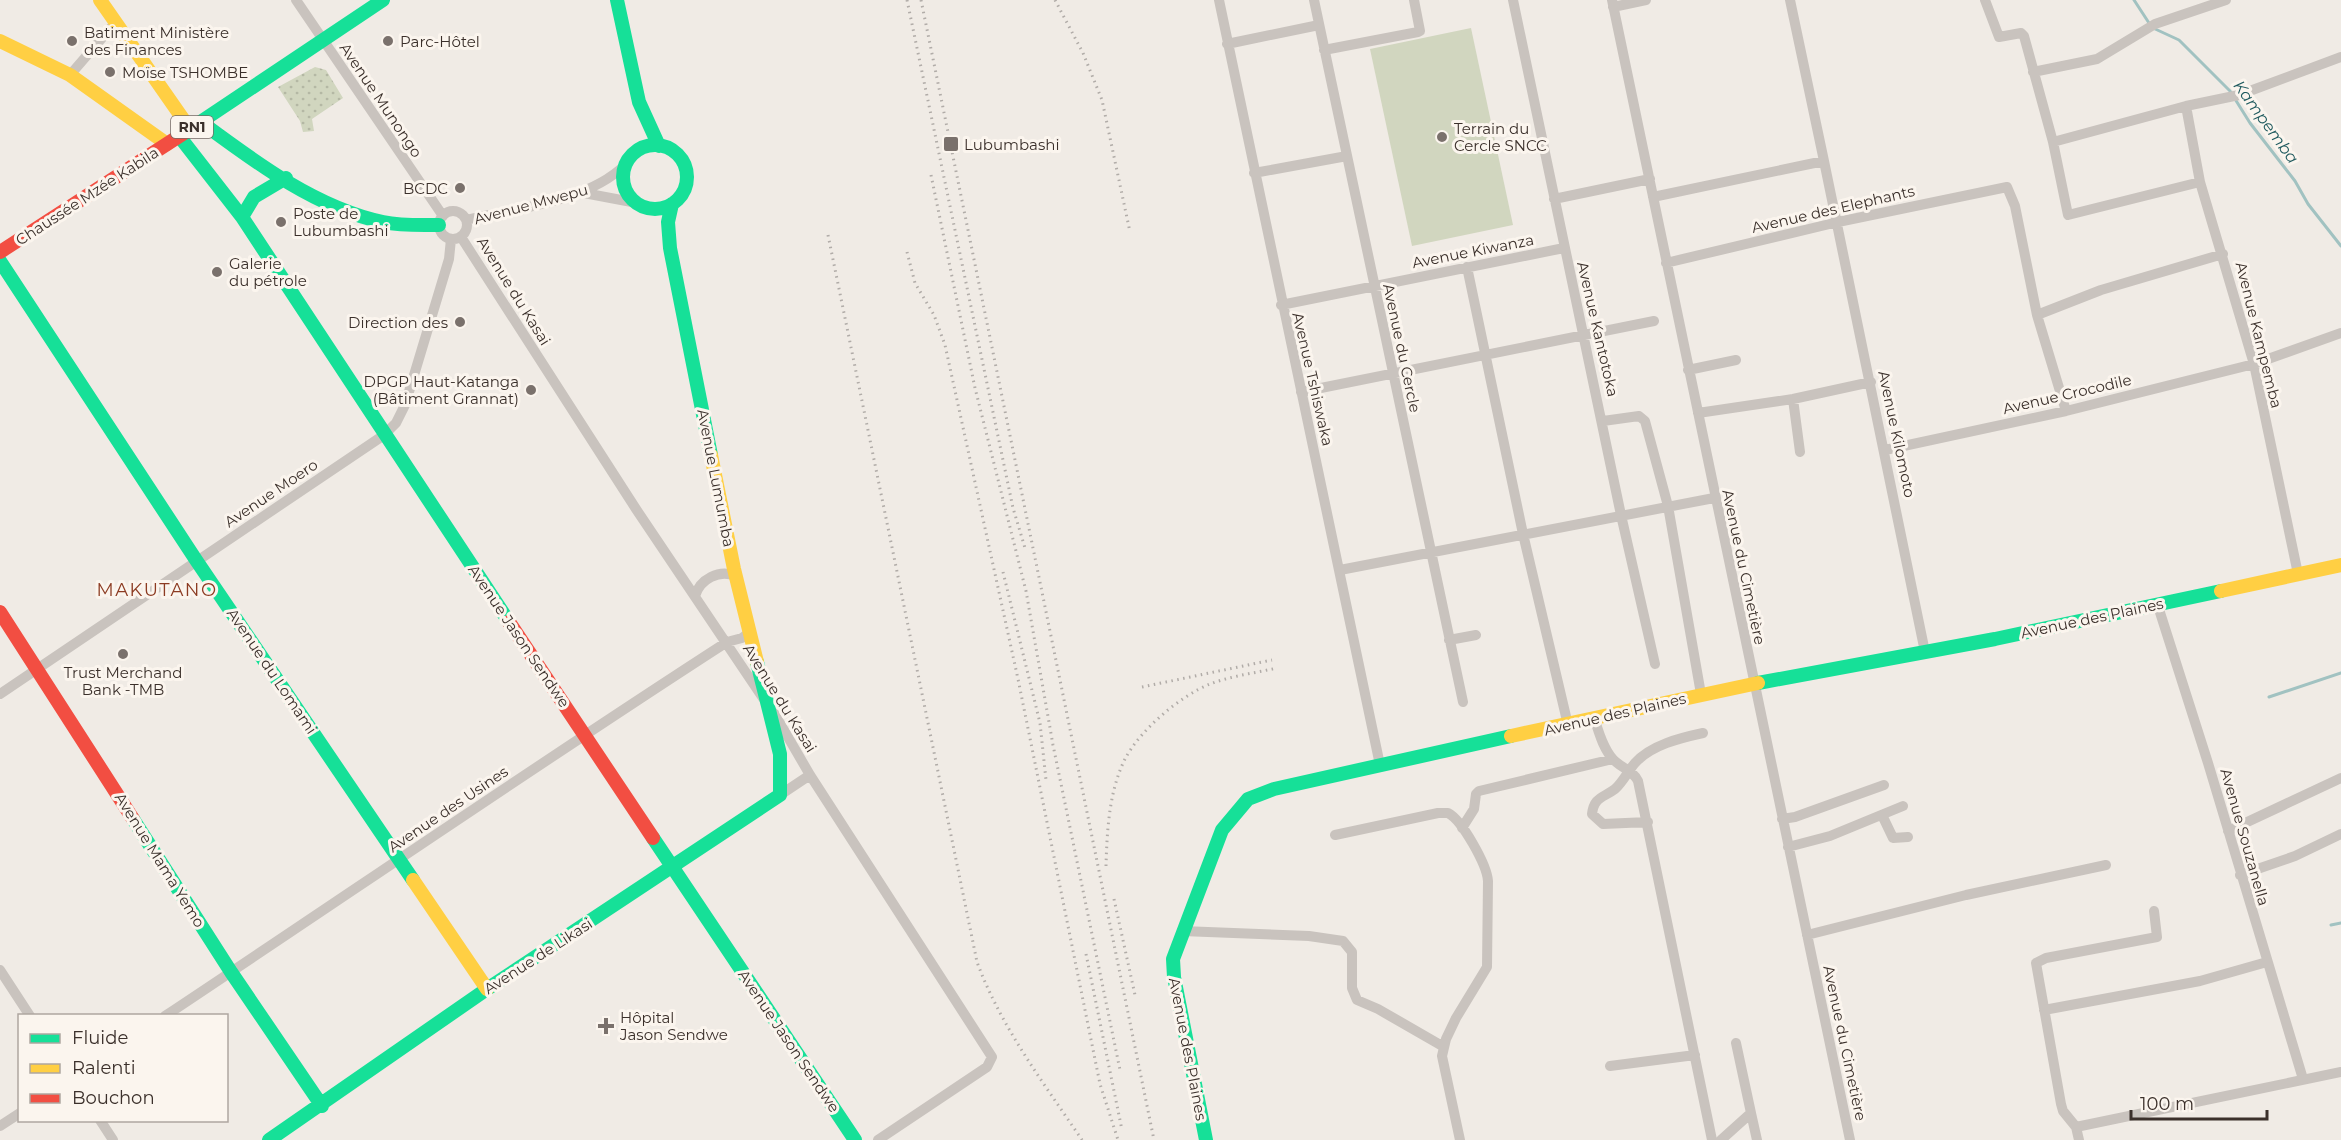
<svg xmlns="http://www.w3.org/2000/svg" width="2341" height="1140" font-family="Montserrat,sans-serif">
  <defs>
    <pattern id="park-dots" width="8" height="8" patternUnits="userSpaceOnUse" patternTransform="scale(1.5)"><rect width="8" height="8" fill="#d1d6bf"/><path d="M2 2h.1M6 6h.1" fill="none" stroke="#b4b8a4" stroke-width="1.8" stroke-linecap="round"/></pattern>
  </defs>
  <rect width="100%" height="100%" fill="#f0ebe5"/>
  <path fill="#d1d6bf" d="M 1471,28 L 1513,225 L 1412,246 L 1370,49 Z"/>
  <path fill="url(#park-dots)" d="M 315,67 L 326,70 L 343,98 L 312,119 L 314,131 L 303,132 L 300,121 L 278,87 Z"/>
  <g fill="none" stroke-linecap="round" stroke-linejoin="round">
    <path stroke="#a1c2c1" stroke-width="3" d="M 2134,0 L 2149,23
      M 2153,28 L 2179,40 L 2230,91 L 2250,123 L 2295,181 L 2308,204 L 2341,246
      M 2269,697 L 2341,673
      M 2331,925 L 2341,923"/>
    <path stroke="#c9c3be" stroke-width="10" d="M 296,0 L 443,216
      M 1219,0 L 1380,765
      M 1314,0 L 1463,702
      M 1513,0 L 1621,515 L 1655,664
      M 1612,0 L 1850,1140
      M 1790,0 L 1824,161
      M 1985,0 L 1999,37 L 2021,33 L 2024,36 L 2053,142 L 2068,215 L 2200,182
      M 1613,7 L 1646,0
      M 1227,44 L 1319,25
      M 1324,50 L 1418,32 L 1420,31 L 1414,0
      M 2033,72 L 2097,59 L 2155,24 L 2226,0
      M 70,75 L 115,23
      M 2186,106 L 2200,182 L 2254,364 L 2298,574
      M 2053,142 L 2186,106 L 2239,95 L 2341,57
      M 1254,173 L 1347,156
      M 584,193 L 637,203
      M 1653,197 L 1824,161 L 1925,652
      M 1554,199 L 1650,179
      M439 225a14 14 0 1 1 28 0a14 14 0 1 1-28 0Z
      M 466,220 C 517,208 587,202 625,165
      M 461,237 L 636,509 L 763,698
      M 1666,263 L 1838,222 L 2007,187 L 2015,206 L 2037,315 L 2066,411
      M 1467,267 L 1523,534 L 1568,725
      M 1281,305 L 1564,248
      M 2037,315 L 2101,290 L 2223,254
      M 1688,370 L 1736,360
      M 1301,392 L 1654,321
      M 1793,399 L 1800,452
      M 1698,413 L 1793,399 L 1871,382
      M 1603,421 L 1639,416 L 1645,421 L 1668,506 L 1701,694
      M 1885,450 L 2066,411 L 2254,364 L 2341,333
      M 1340,570 L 1714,498
      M 695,596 C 700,579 719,569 736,576
      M 2157,603 L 2208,763 L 2303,1079
      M 1449,640 L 1476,635
      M 0,694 L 384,435 L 396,423 L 405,405 L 449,259 L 451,239
      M 774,713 L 810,775 L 992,1057 L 987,1067 L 878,1140
      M 1595,720 C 1599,734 1605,753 1616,762 C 1624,769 1633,771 1638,781 L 1712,1140
      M 780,795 L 810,775
      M 1882,815 L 1893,838 L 1908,837
      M 1782,819 L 1795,817 L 1884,785
      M 1648,822 L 1603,824 L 1592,814 C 1594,797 1603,798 1615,789 C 1623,782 1628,771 1635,763 C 1651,745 1680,738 1703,733
      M 1462,828 L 1474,809 L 1476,794 L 1479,791 L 1613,759
      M 2228,831 L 2341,778
      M 1335,835 L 1438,813 L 1448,813 C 1462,820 1487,865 1488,881 L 1487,967 L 1456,1018 L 1446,1039 L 1442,1056 L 1460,1140
      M 1788,847 L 1830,836 L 1903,806
      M 2240,875 L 2295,856 L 2341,834
      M 1182,931 L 1309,936 L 1343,941 L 1352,952 L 1352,988 L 1357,1000 L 1378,1009 L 1444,1047
      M 1807,935 L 1966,895 L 2106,865
      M 0,970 L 30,1016
      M 2044,1010 L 2200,981 L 2267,962
      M 165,1016 C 353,891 538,764 727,642 L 742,638 L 750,632
      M 1610,1066 L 1695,1055
      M 1751,1113 L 1757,1140
      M 100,1120 L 113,1140
      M 0,1126 L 20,1113
      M 2076,1127 L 2063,1111 L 2061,1104 L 2036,963 L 2046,958 L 2157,937 L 2154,911
      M 2076,1127 L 2341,1072
      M 2076,1127 L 2079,1140
      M 1721,1140 L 1751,1113 L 1736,1043"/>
    <path stroke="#16e098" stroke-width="14" d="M 617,0 L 639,102 L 659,146
      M 201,122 C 255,162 316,208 383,222 C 402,226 420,225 439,225
      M 184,133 L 383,0
      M 179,136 L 242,217 L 509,622
      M623 177a32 32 0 1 1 64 0a32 32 0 1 1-64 0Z
      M 672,204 L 668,222 L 670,248 L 711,455
      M 242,217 L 254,197 L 286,178
      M 0,261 L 196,560 L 413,880
      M 1758,683 L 1995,639 L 2221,591
      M 133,819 L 231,972 L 322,1106
      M 653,838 L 855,1140
      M 269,1140 L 487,989 L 780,795 L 780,754 L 757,662
      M 1206,1140 L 1174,977 L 1173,959 L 1222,830 L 1248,799 L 1274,789 L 1511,736"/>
    <path stroke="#ffcf43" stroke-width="14" d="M 100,0 L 190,129
      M 0,41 L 70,75 L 167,144
      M 711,455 L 734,569 L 757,662
      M 2221,591 L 2341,565
      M 1511,736 L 1758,683
      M 413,880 L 487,989"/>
    <path stroke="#f24e42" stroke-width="14" d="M 0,252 L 184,133
      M 0,612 L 133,819
      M 509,622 L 653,838"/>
    <path stroke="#b1aca8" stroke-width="3" stroke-dasharray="1.5 4.5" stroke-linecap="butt" d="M 907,0 L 1013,508 L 1025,548
      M 921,0 L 1154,1140
      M 1055,0 L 1083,53 L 1102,100 L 1130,232
      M 931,175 L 975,388 L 1026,591 L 1053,745 L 1120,1070
      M 828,235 L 977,962 C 1001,1027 1043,1082 1082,1140
      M 907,252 L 915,283 L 934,315 L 945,345 L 1018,679 L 1100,1084 L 1118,1140
      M 1003,572 L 1040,723 L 1046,780
      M 1142,687 L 1272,660
      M 1106,866 C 1107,831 1109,791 1125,759 C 1140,730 1180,696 1210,684 C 1231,676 1255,673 1277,668
      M 1114,899 L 1135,995
      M 1086,954 L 1122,1130"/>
  </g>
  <g fill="#7a716c" stroke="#fbf5ee" stroke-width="2">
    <circle cx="72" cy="41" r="6"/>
    <circle cx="388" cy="41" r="6"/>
    <circle cx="110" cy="72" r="6"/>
    <circle cx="1442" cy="137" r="6"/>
    <rect x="943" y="136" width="16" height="16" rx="3"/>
    <circle cx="460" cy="188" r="6"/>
    <circle cx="281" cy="222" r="6"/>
    <circle cx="217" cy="272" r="6"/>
    <circle cx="460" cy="322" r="6"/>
    <circle cx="531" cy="390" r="6"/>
    <circle cx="123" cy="654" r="6"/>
    <path d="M603 1017h6v6h6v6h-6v6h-6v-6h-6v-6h6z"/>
  </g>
  <g text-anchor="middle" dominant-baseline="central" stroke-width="6" stroke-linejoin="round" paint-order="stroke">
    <rect fill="#fbf5ee" stroke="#756b66" stroke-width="1.5" x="171" y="116" width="42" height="22" rx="4.5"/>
    <g font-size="14" font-weight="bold" fill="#3b302b">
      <text x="192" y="127">RN1</text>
    </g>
    <g font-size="15" fill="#3b302b" stroke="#fbf5ee" text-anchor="start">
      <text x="84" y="32">Batiment Ministère<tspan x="84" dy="17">des Finances</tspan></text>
      <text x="400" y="41">Parc-Hôtel</text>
      <text x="122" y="72">Moïse TSHOMBE</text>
      <text x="1454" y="128">Terrain du<tspan x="1454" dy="17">Cercle SNCC</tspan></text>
      <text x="964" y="144">Lubumbashi</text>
      <text x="448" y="188" text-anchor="end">BCDC</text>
      <text x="293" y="213">Poste de<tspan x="293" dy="17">Lubumbashi</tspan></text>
      <text x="229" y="263">Galerie<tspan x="229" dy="17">du pétrole</tspan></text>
      <text x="448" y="322" text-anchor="end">Direction des</text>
      <text x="519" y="381" text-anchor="end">DPGP Haut-Katanga<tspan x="519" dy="17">(Bâtiment Grannat)</tspan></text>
      <text x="123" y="672" text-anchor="middle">Trust Merchand<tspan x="123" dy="17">Bank -TMB</tspan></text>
      <text x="620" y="1017">Hôpital<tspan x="620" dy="17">Jason Sendwe</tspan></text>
    </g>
    <g font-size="15" fill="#3b302b" stroke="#fbf5ee">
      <text transform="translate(381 100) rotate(56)">Avenue Munongo</text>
      <text transform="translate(87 196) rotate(-33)">Chaussée Mzée Kabila</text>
      <text transform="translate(531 204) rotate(-15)">Avenue Mwepu</text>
      <text transform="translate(1833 209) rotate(-13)">Avenue des Elephants</text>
      <text transform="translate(1473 251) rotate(-11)">Avenue Kiwanza</text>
      <text transform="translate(514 291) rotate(58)">Avenue du Kasai</text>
      <text transform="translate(1598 329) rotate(77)">Avenue Kantotoka</text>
      <text transform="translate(2259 335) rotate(76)">Avenue Kampemba</text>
      <text transform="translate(1402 348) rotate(78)">Avenue du Cercle</text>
      <text transform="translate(1313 379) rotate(77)">Avenue Tshiswaka</text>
      <text transform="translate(2067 394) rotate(-13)">Avenue Crocodile</text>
      <text transform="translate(1897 434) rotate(78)">Avenue Kilomoto</text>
      <text transform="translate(716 478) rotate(79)">Avenue Lumumba</text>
      <text transform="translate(271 493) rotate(-34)">Avenue Moero</text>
      <text transform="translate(1744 567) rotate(78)">Avenue du Cimetière</text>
      <text transform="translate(2092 618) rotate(-12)">Avenue des Plaines</text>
      <text transform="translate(519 636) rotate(56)">Avenue Jason Sendwe</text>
      <text transform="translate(272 671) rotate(56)">Avenue du Lomami</text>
      <text transform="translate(780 698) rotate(58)">Avenue du Kasai</text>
      <text transform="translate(1615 714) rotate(-13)">Avenue des Plaines</text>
      <text transform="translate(448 809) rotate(-34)">Avenue des Usines</text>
      <text transform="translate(2245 837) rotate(74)">Avenue Souzanella</text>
      <text transform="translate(160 860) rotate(58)">Avenue Mama Yemo</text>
      <text transform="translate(538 956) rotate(-33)">Avenue de Likasi</text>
      <text transform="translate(789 1041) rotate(56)">Avenue Jason Sendwe</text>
      <text transform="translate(1845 1043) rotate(78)">Avenue du Cimetière</text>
      <text transform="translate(1188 1049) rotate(79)">Avenue des Plaines</text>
    </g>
    <g font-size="16" font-style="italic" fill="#1f5a5e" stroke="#fbf5ee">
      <text transform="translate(2266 122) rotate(54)">Kampemba</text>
    </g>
    <g font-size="18" letter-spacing="1.5" fill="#8c3b22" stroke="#fbf5ee">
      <text x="157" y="590">MAKUTANO</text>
    </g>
  </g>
  <rect x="18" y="1014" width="210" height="108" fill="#fbf5ee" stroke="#aea6a0" stroke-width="1.5"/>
  <rect x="30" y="1034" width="30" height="9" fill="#16e098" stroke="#aea6a0" stroke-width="1.5"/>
  <text x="72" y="1044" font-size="18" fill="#3b302b">Fluide</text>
  <rect x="30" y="1064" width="30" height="9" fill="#ffcf43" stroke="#aea6a0" stroke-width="1.5"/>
  <text x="72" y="1074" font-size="18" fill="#3b302b">Ralenti</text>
  <rect x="30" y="1094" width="30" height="9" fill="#f24e42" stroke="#aea6a0" stroke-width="1.5"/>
  <text x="72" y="1104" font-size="18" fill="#3b302b">Bouchon</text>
  <path d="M2131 1110v9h136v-9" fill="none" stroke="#3b302b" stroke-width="3"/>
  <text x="2140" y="1110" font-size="18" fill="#3b302b" stroke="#fbf5ee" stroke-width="4.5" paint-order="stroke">100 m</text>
</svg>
